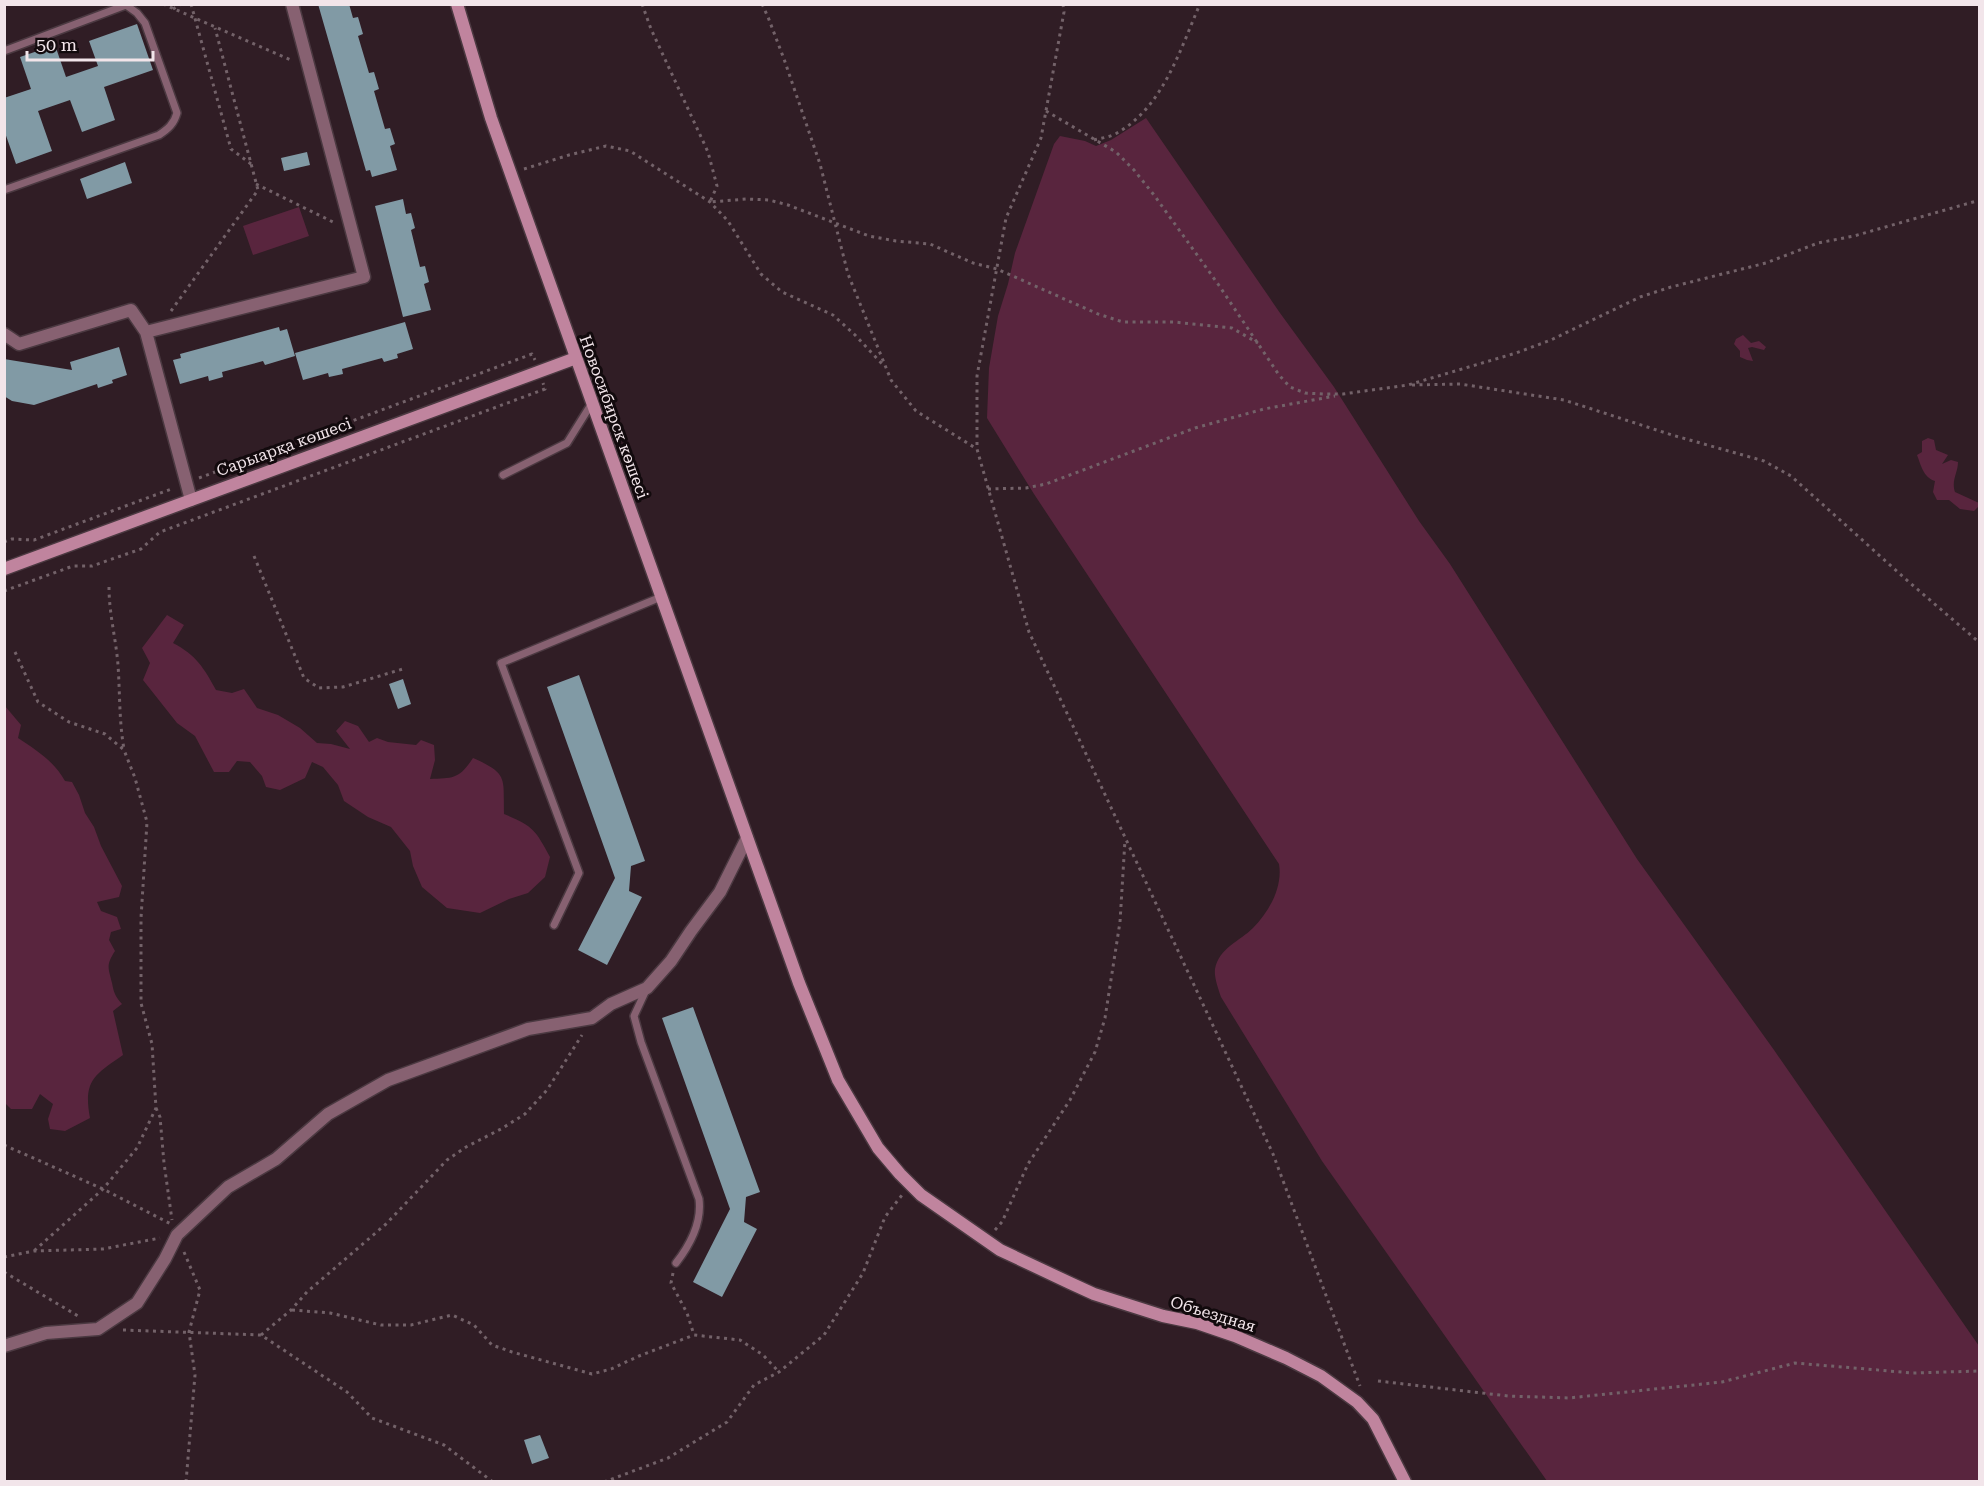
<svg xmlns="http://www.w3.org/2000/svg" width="1984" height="1486" font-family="'Roboto Serif',serif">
  <rect width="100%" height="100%" fill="#301d25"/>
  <path fill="#59253e" d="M 1146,118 L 1280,313 L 1334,387 L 1419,521 L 1450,564 L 1637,859 L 1774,1050 L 1979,1346 L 1979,1481 L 1547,1481 L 1322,1161 L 1221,997 C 1218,988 1214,977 1215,969 C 1219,948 1240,941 1253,928 C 1269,912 1283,887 1279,864 L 1034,494 L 987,418 L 989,368 L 998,316 L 1008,284 L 1015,253 L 1054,144 L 1060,136 L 1085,141 L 1096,146 L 1111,140 Z
    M 299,207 L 309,236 L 253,255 L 243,226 Z
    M 1743,335 L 1751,343 L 1759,341 L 1766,347 L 1764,350 L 1752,347 L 1748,348 L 1753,361 L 1747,360 L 1740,357 L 1740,351 L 1734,344 L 1736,339 Z
    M 1928,438 L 1934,440 L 1936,450 L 1948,455 L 1942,464 L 1951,460 L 1958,462 C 1958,473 1951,480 1955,492 L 1979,503 L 1979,506 L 1974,511 L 1960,509 L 1949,500 L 1937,500 L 1933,492 L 1935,481 C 1923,477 1921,465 1917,455 L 1922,452 L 1922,441 Z
    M 167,615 L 184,625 L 173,643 C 196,655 204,668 216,690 L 232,693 L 244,689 L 257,708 L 278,715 L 300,728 L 317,743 L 331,744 L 350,749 L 336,731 L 345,721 L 358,726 L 369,742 L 377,738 L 388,742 L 416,745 L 421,740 L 434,745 L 435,760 L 430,779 C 454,778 459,779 473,758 C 509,774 503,778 504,814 C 533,826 535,829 550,857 L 545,877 L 528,893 L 509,899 L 480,913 L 447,908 L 422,887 L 413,866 L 410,851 L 391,827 L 368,817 L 344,801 L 338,785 L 323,767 L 312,762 L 305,778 L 280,790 L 266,787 L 262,776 L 250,762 L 237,761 L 229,772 L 214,772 L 195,736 L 177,723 L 143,680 L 150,663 L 142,648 Z
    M 5,706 L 21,725 L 18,738 C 36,750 54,761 65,781 L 72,782 L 79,795 L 85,813 L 94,827 L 101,846 L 122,886 L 119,897 L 97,902 L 101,911 L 117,917 L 121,929 L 111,932 L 109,940 L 115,951 C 106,965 108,967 112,983 C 114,993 115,996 122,1004 L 113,1011 L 123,1055 C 94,1075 83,1081 90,1118 L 65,1131 L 50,1129 L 48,1119 L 53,1104 L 40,1094 L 32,1109 L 11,1109 L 5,1103 Z"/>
  <path fill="#819aa5" d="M 318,4 L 349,4 L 353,18 L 358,17 L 363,34 L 358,36 L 369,73 L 374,72 L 379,89 L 374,91 L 385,129 L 390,128 L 395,144 L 390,146 L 397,170 L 372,177 L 370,170 L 366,171 Z
    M 137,24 L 153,70 L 104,87 L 115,120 L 82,132 L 70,100 L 38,111 L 52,151 L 16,164 L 4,130 L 4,98 L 31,89 L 20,57 L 55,45 L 66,77 L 98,66 L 89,41 Z
    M 307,152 L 310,165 L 284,171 L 281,158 Z
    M 125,162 L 132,183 L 87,199 L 80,179 Z
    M 403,199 L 406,214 L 411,213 L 415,228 L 411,230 L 420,267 L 425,266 L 429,282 L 424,284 L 431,310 L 403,317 L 375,206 Z
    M 405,322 L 413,349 L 397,354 L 398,358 L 384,362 L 382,358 L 342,369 L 343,374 L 329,377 L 328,373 L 303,380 L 295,353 Z
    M 279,327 L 280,331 L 287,329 L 295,356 L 265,365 L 263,361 L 222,372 L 223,377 L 209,381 L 208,376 L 180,384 L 173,360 L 181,358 L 180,354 Z
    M 119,347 L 127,375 L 112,380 L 113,383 L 98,388 L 97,384 L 34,405 L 12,401 L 4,396 L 4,359 L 72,370 L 70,362 Z
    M 579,675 L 645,861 L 631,866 L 629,891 L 642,897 L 607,965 L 578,950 L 615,878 L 547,687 Z
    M 403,679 L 411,704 L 398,709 L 389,684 Z
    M 693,1007 L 760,1192 L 746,1197 L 744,1222 L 757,1229 L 722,1297 L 693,1282 L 730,1209 L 662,1018 Z
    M 540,1435 L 549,1458 L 532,1464 L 524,1440 Z"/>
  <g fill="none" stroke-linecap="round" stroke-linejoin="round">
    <defs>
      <path id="lane" d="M 4,51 L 126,5 L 137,13 L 145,23 L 177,113 C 174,124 168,129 159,135 L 4,190
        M 503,475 L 567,443 L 592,403
        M 554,925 L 579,873 L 501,663 L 661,597
        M 646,990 L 634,1016 L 641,1042 L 699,1199 C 702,1222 690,1245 676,1263"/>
      <path id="street" d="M 146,332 L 191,500
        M 4,334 L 19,344 L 131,310 L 146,332 L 364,277 L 292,4
        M 4,1346 L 46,1333 L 98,1329 L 137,1303 L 165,1259 L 177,1235 L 228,1187 L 276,1159 L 328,1114 L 388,1080 L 528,1029 L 592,1018 L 611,1004 L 647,988 L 671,961 L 691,931 L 720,892 L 747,838"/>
      <path id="secondary" d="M 457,4 L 491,118 L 541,259 L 799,983 L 838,1080 L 878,1148 L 900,1174 L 921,1195 L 1000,1250 L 1070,1283 L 1094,1294 L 1163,1316 L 1197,1323 L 1235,1336 L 1286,1358 L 1321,1376 L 1357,1402 L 1373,1419 L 1405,1482
        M 4,569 L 576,358"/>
    </defs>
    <use href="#lane" stroke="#4b3941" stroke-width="10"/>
    <use href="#street" stroke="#4b3941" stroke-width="15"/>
    <use href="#secondary" stroke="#4b3941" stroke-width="15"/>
    <path stroke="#736269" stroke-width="3" stroke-dasharray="3 4.5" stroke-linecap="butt" d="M 163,4 L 293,61
      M 191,4 L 231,149 L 251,164
      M 642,4 L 651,29 L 708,152 L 717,186 L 710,202 L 747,199 L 769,200 L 788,205 L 869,236 L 896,241 L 930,244 L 973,263 L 997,269 L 1098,314 L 1123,322 L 1174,322 L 1232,328 L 1258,343
      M 762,4 L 768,17 L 784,59 L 820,164 L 848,274 L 891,380 L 916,411 L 977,449
      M 1063,4 L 1064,12 L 1041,138 L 1006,218 L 977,376 L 977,449 L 1029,632 L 1273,1154 L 1360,1386
      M 173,9 L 181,4
      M 1046,111 L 1116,152 L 1134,170 L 1154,195 L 1218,284 L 1279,375 L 1290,387 L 1305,393 L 1324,394 L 1343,394 L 1408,385 L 1516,353 L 1551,340 L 1640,297 L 1671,287 L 1766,263 L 1818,243 L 1854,236 L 1980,200
      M 1094,140 C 1102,138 1110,137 1117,133 C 1163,107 1180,50 1200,4
      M 524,169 L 569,155 L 606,146 L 630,151 L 710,202 L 728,221 L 761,274 L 782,292 L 833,315 L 855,335 L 884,366
      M 256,184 L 335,223
      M 171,311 L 258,190 L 215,28
      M 1412,385 L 1460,384 L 1564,400 L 1672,435 L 1764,461 L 1791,476 L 1909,582 L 1980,643
      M 199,478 L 532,354 L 535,360
      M 988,489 L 1026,488 L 1046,484 L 1195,428 L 1264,409 L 1335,396
      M 4,542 L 12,539 L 34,540 L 174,488
      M 254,556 L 304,678 L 319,688 L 343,687 L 406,668
      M 109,587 C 109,614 116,639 118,665 C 120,693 119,721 124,749
      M 4,591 L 73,566 L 92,566 L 141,549 L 160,532 L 545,389 L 543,383
      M 15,652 L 38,702 L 69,722 L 105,734 L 124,750 L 135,778 L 147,822 L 141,918 L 141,1003 L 152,1044 L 156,1108 L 137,1148 L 103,1189 L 34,1251
      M 156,1108 L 160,1117 L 164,1163 L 172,1220
      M 4,1145 L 103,1189 L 171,1224
      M 995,1230 L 1002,1222 L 1028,1164 L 1070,1100 L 1095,1052 L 1105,1018 L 1120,922 L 1125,840
      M 184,1252 L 200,1290 L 189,1332 L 195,1375 L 186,1482
      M 4,1257 L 34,1251 L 103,1249 L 160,1238
      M 4,1272 L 78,1316
      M 673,1273 L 671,1283 L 687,1313 L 694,1335 L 740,1340 L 763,1355 L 779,1372
      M 292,1310 L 330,1313 L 381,1325 L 411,1325 L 452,1315 L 474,1325 L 492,1345 L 512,1352 L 592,1374 L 611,1369 L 639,1356 L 694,1335
      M 123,1330 L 261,1335 L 347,1392 L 372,1418 L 444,1445 L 493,1482
      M 261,1335 L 291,1310 L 307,1292 L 386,1224 L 447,1160 L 466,1147 L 501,1129 L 525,1114 L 547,1090 L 582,1035
      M 1378,1381 L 1508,1396 L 1569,1398 L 1722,1382 L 1795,1363 L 1913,1373 L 1980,1371
      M 604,1482 L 668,1458 L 727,1422 L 754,1385 L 779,1372 L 824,1335 L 863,1273 L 885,1217 L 902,1195"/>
    <use href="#lane" stroke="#876171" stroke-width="7"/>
    <use href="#street" stroke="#876171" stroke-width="12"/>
    <use href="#secondary" stroke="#c0849e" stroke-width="12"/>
  </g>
  <g text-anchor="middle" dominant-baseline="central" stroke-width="6" stroke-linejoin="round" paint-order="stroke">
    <g font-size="16" fill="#f2e5ea" stroke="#120a0d">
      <text transform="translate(614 417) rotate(70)">Новосибирск көшесі</text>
      <text transform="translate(284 447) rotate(-20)">Сарыарқа көшесі</text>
      <text transform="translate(1213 1314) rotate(17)">Объездная</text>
    </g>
  </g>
  <rect width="1984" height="1486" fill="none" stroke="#f2e5ea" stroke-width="12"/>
  <path d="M27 51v9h126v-9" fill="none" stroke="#f2e5ea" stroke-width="3"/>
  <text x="36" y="51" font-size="18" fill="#f2e5ea" stroke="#120a0d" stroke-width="4.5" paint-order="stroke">50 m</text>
</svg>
